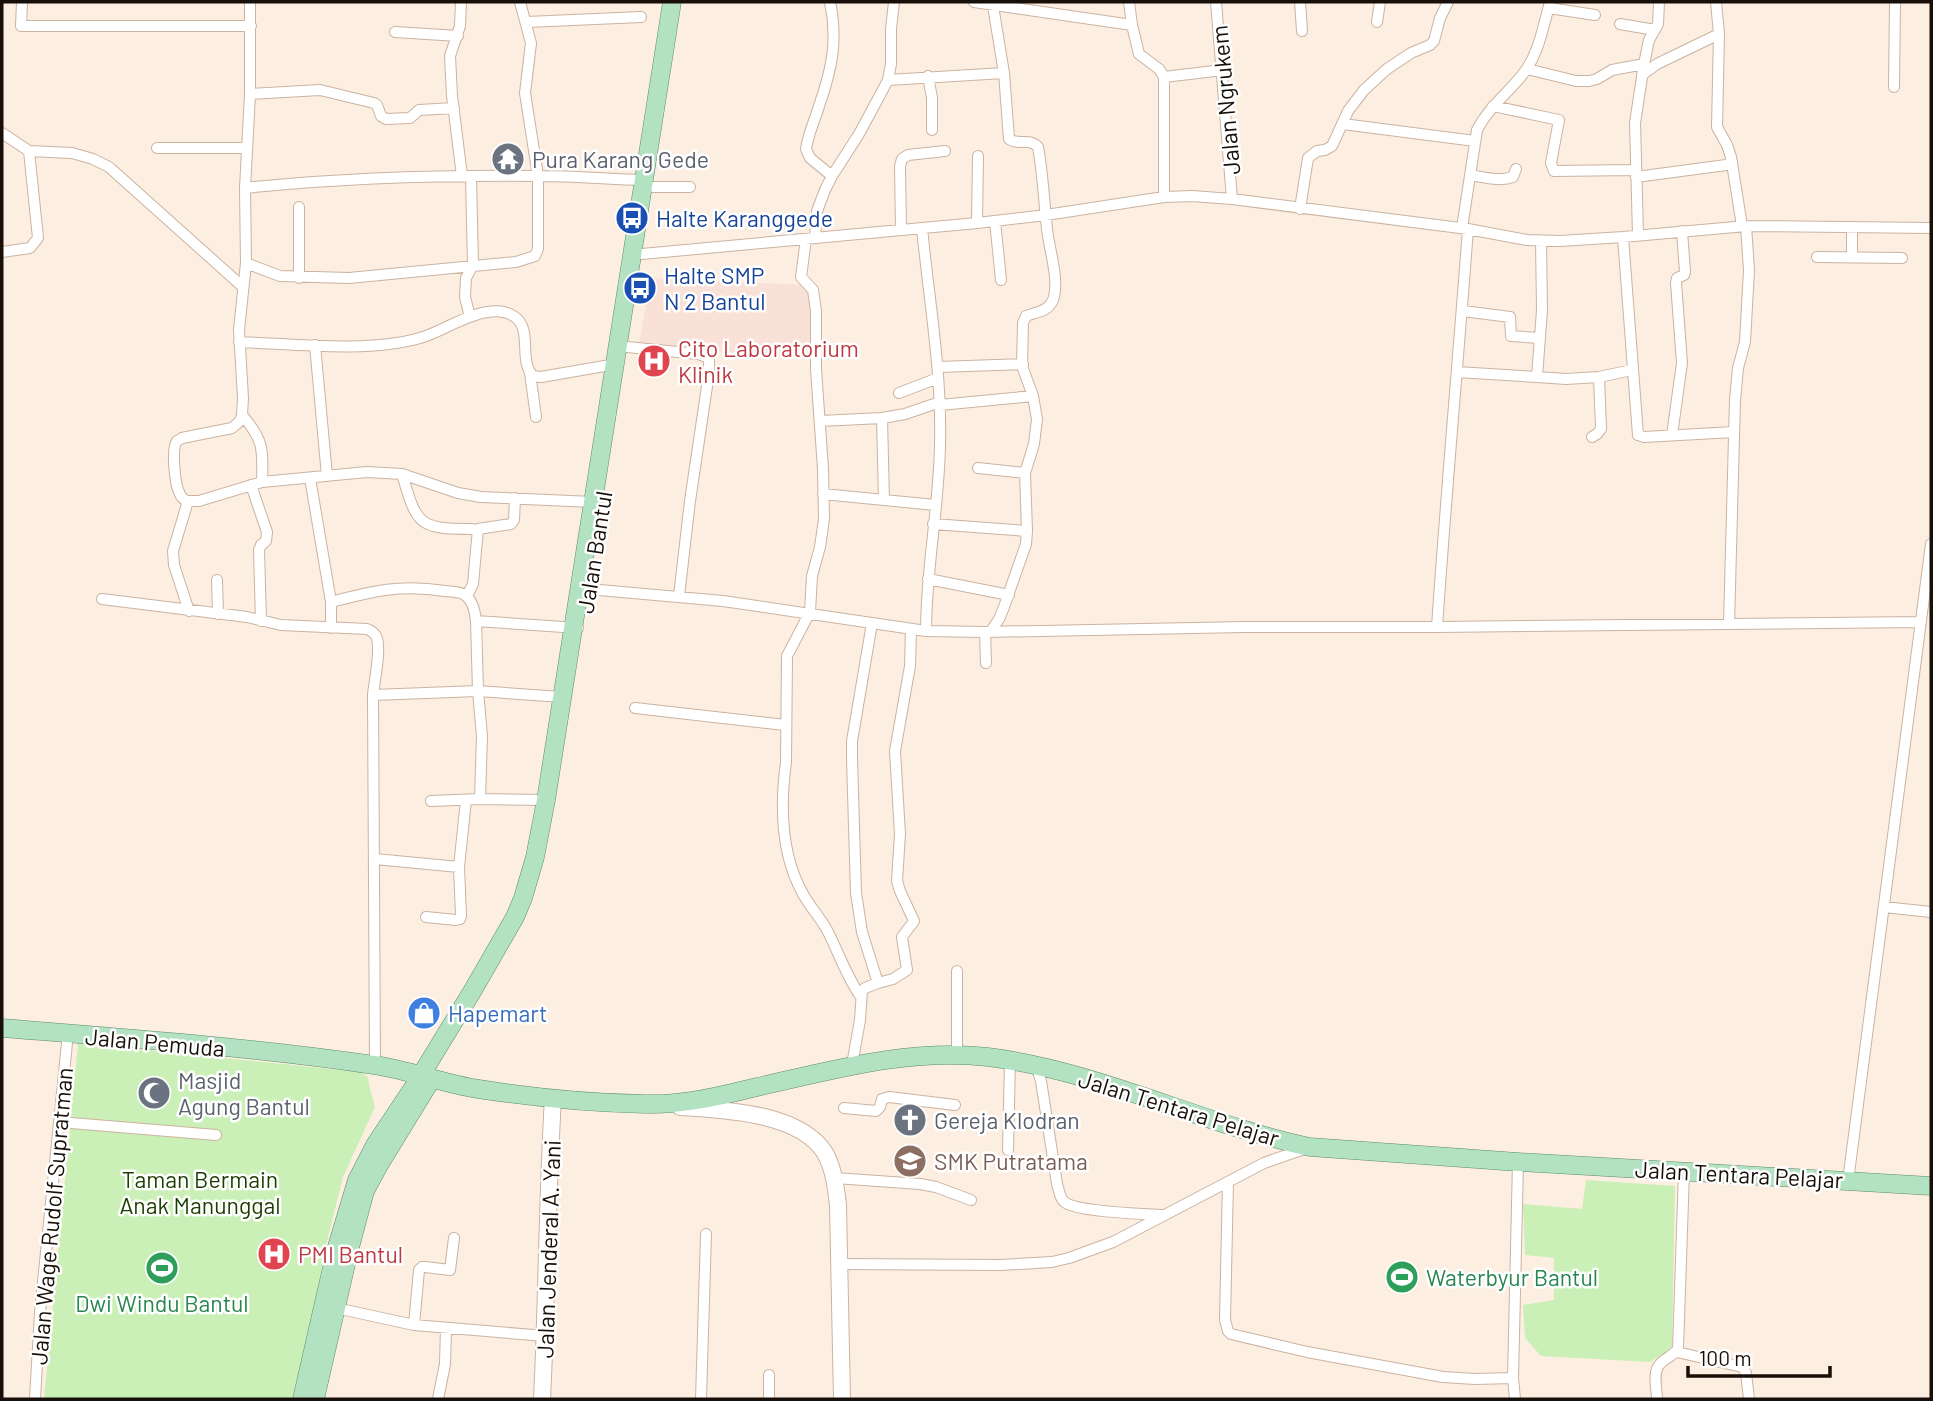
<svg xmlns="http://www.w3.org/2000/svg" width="1933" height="1401" font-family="Barlow,sans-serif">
  <rect width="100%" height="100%" fill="#fdeee2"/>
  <path fill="#fae1d8" d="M 651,278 L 804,285 L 809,289 L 814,310 L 811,359 L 639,344 Z"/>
  <path fill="#caf0b7" d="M 78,1043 L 360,1072 L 368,1077 L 369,1085 L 375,1107 L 343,1177 L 326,1245 L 298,1399 L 44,1399 Z
    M 1586,1180 L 1675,1186 L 1672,1348 L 1650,1362 L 1541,1356 L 1525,1338 L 1523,1305 L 1554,1300 L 1554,1258 L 1525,1255 L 1523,1204 L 1582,1209 Z"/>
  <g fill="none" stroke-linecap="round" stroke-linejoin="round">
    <defs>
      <path id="street" d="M 22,2 L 21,26 L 251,26
        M 250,2 L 250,94 L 245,188 L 246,263 L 239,330 L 243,398 L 242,415 L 240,421 L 232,428 L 182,438 C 181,439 179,440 177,441 C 171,447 175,484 179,492 C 181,498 182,497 186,501 L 199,501 L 262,482 L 367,472 L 402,474 L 458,493 L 481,497 L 593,502
        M 461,2 L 460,26 L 450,56 L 452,96 L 462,176
        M 830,2 C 838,40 832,69 819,106 C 815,120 808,134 806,149 L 810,158 L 832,176
        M 974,2 L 1132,25
        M 1129,2 L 1132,25 L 1139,54 L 1159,69 L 1164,77 L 1164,197
        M 1216,2 L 1232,199
        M 1300,2 L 1302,31
        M 1716,2 L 1719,34 L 1717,127 L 1727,145 L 1731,157 L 1742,226
        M 1549,8 L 1595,15
        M 527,22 L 641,17
        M 1377,22 L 1380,2
        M 1620,24 L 1655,30
        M 395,32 L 458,36
        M 1527,69 L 1576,81 L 1589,81 L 1597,79 L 1612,70 L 1644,64
        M 1642,75 L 1657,64 L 1719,34
        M 928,76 L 932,98 L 932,130
        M 1164,77 L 1223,70
        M 888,80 L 1004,73
        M 1894,87 L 1895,2
        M 250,94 L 320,90 L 374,103 L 377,105 L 381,116 L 386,119 L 410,118 L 419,110 L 454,108
        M 1493,106 L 1559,120 L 1551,163 L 1554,171 L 1635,170
        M 1343,124 L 1475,141
        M 2,133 L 29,151 L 72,153 L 93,159 L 109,167 L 243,287
        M 157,148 L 247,148
        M 1470,175 C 1484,177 1500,182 1513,177 L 1516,169
        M 1636,177 L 1726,165 L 1732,162
        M 653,187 L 690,187
        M 245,188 C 342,178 440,175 538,176 C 573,176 609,179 644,180
        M 1300,209 L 1308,158 L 1317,151 L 1325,150 L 1332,146 L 1348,111 L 1364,90 L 1387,69 L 1411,53 L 1430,45 L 1434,41 L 1440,18 L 1448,2
        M 995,221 L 1001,280
        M 977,223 L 978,156
        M 922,228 C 929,300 942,372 940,445 C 939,507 926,569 926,631
        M 1462,228 L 1477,130 C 1489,106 1511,91 1526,70 C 1539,51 1544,24 1550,2
        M 1852,228 L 1852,257
        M 901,230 L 900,166 L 902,159 L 908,155 L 945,151
        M 1638,235 L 1635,123 L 1644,64 L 1649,40 L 1658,24 L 1659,2
        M 1623,237 L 1638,435 L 1644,437 L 1734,432
        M 815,238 L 817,211 L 825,190 L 832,176 L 859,134 L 888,80 L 891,64 L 891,29 L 894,2
        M 806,239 L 801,277 L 813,290 L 816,311 L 816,369 L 823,469 L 824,519 L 820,547 L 812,576 L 810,612 L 787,656 L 786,762 C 780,806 781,855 803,894 C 810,907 820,917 827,930 C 839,953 846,976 861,997
        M 1541,241 L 1542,310 L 1537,377 L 1566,379 L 1599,377
        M 2,252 L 30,248 L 38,238 L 29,151
        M 642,254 L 977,223 L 1046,215 L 1164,197 L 1192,196 L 1232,199 L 1468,229 L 1527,240 L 1560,241 L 1623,237 L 1746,226 L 1931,228
        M 1817,257 L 1902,258
        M 246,263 L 280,276 L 349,278 L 516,262 L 535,256 L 538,249 L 538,176 L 525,93 L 531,43 L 520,2
        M 299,278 L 299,207
        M 1463,311 L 1510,317 L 1511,336 L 1539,338
        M 470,317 L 465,297 L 466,278 L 473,265 L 471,177
        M 239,342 C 294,344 367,353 420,338 C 446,331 489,298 515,317 C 533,330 518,361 533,376 L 541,377 L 616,364
        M 315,345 L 327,476
        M 627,347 L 698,354 L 707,357 L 709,360 L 709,373 L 690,501 L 679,596
        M 938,367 L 1023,364
        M 1457,372 L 1537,377
        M 530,373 L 536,417
        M 899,393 L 938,378
        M 940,405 L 1033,396
        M 242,415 C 264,440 263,450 262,482
        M 820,421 L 882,418
        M 1672,435 L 1682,363 L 1676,283 L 1677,278 L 1684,275 L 1685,272 L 1682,231
        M 1592,437 L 1597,434 L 1601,429 L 1599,377 L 1632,370
        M 978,468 L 1025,473
        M 402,474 C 417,525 418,529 472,529
        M 310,478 L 331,602 L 331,628
        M 251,485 L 267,532 L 266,541 L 261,545 L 259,550 L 261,621
        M 823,494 L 935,505
        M 884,500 L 882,418 L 905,414 L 940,402
        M 188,501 L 173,551 L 174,565 L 189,611
        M 933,524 L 1027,531
        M 928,579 L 1009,595
        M 217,580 L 218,614
        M 588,589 L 723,601 L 926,631 L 985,632 L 1244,627 L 1437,627 C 1446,495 1458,362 1468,229
        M 467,596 L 473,584 L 478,529 L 511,524 L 514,520 L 515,498
        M 102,599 L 247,617 L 281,625 L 367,629 C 371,631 373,631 376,636 C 382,647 374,682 373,695 L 375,1065
        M 331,602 C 373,591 400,584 445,591 C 451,592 461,591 466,596 C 473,601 475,612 476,621 L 478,691 L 482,736 L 480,799
        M 476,621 L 578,628
        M 1729,624 L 1735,400 L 1738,368 L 1745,342 L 1749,270 L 1746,226
        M 1437,627 L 1921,622
        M 991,631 L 999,619 L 1004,607 L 1026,544 L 1027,531 L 1025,473 L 1034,444 L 1037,419 L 1033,396 L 1022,366 L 1023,323 L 1026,316 C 1036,312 1048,312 1053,300 C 1060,281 1049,249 1047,229 C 1044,202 1043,174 1038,147 C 1029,137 1018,146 1009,139 L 1004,73 L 993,6
        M 985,632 L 986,663
        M 373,695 L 478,691 L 562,697
        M 635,708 L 785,725
        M 431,801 L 480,799 L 546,800
        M 375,859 L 459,867
        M 1884,907 L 1931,912
        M 426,917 L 456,920 L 460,919 L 461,916 L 459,867 L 466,800
        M 878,983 L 893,979 L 907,970 L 902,937 L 914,921 L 900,891 L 897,881 L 900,834 L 895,751 L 910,666 L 911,629
        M 957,1055 L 957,971
        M 852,1065 L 860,1020 L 862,991 L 865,988 L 878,983 L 862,932 L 856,893 L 852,759 L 852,741 L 872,623
        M 1036,1065 L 1041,1081 L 1057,1184 C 1059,1190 1060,1200 1066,1203 C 1080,1212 1145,1214 1164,1215
        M 844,1108 L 876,1111 L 880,1107 L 882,1099 L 889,1097 L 955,1105
        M 59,1122 L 216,1135
        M 1008,1150 L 1010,1060
        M 835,1178 L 920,1184 L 936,1187 L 971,1200
        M 1848,1181 L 1931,544
        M 1228,1182 L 1225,1320 L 1228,1331 L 1231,1334 L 1307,1352 L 1443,1377 L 1475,1379 L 1513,1378
        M 839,1264 L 1001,1265 L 1052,1262 L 1069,1258 L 1113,1242 L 1264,1163 L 1307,1148
        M 336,1308 L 414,1325 L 545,1336
        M 414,1325 L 419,1270 L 422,1267 L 425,1267 L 450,1270 L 454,1238
        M 1677,1352 L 1742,1367 L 1746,1373 L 1749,1399
        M 769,1375 L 769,1399
        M 35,1399 L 40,1312 L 68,1033
        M 438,1399 L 445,1364 L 446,1328
        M 701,1399 L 706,1234
        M 1515,1399 L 1513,1378 L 1518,1162
        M 1657,1399 C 1657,1389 1652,1372 1660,1364 C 1665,1358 1673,1356 1678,1349 L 1684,1171"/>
      <path id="secondary" d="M 680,1107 C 723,1110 799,1112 825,1153 C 834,1169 836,1188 838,1205 L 842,1399
        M 542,1399 C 547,1299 547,1198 553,1098"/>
      <path id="primary" d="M 2,1028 C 126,1038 251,1047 374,1065 C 408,1070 439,1082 472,1088 C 529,1097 588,1103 645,1104 C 683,1105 720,1096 757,1087 C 833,1070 910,1048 988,1057 C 1099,1071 1201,1124 1310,1147 L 1518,1162 L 1931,1186
        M 302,1399 L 336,1250 L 357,1180 L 375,1145 L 415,1085 L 473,990 L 515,917 L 523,898 L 535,857 L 546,800 L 672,2
        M 315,1399 L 349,1251 L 365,1191 L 379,1165 L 428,1085"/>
    </defs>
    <use href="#street" stroke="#cbb3a0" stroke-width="12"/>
    <use href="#secondary" stroke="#cbb3a0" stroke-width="18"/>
    <use href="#primary" stroke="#5c8c68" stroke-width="19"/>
    <use href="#street" stroke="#fff" stroke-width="10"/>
    <use href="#secondary" stroke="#fff" stroke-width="16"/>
    <use href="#primary" stroke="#b3e2c3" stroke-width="18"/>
  </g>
  <defs>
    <symbol id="temple-disc" viewBox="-11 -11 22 22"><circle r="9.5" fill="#6b7280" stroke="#fff"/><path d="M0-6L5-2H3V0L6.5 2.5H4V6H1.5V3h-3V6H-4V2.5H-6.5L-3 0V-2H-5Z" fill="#fff"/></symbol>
    <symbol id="bus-disc" viewBox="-11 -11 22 22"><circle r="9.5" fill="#1a4fb4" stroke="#fff"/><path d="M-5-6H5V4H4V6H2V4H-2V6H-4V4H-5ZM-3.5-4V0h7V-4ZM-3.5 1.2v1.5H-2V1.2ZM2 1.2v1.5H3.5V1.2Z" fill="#fff"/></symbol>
    <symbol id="hospital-disc" viewBox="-11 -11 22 22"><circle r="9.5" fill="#e0444e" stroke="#fff"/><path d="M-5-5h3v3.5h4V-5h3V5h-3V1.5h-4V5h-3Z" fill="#fff"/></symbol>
    <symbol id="shop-disc" viewBox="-11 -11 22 22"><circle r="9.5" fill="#3f7fe0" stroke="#fff"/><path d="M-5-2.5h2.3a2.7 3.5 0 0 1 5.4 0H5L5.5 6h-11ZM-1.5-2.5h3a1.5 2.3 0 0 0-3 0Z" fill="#fff"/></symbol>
    <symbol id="mosque-disc" viewBox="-11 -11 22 22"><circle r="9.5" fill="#6b7280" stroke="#fff"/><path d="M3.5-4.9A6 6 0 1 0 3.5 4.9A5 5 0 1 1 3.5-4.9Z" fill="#fff"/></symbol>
    <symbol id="church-disc" viewBox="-11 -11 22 22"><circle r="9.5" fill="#6b7280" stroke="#fff"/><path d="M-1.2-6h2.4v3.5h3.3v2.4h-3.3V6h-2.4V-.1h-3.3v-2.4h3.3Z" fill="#fff"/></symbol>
    <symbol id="school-disc" viewBox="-11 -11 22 22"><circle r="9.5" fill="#8d6e63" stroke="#fff"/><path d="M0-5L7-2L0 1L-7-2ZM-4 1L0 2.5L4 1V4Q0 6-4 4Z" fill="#fff"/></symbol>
    <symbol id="stadium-disc" viewBox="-11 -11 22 22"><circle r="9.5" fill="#2e9e5b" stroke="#fff"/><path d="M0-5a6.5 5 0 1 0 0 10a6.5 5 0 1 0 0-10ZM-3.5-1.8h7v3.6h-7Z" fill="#fff"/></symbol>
  </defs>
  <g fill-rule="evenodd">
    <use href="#temple-disc" x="489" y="140" width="38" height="38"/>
    <use href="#bus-disc" x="613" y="199" width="38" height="38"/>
    <use href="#bus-disc" x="621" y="269" width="38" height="38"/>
    <use href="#hospital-disc" x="635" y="342" width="38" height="38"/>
    <use href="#shop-disc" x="405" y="994" width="38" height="38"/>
    <use href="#mosque-disc" x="135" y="1074" width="38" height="38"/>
    <use href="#church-disc" x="891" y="1101" width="38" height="38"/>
    <use href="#school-disc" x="891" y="1142" width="38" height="38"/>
    <use href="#hospital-disc" x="255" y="1235" width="38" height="38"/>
    <use href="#stadium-disc" x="143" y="1249" width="38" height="38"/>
    <use href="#stadium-disc" x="1383" y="1258" width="38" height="38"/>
  </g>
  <g text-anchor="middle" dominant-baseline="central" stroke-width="5" stroke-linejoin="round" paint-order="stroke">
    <g font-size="23" fill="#170f08" stroke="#fff">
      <text transform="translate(1225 100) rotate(-95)">Jalan Ngrukem</text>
      <text transform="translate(594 552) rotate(-81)">Jalan Bantul</text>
      <text transform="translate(155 1042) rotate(5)">Jalan Pemuda</text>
      <text transform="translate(1179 1108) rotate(17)">Jalan Tentara Pelajar</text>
      <text transform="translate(1739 1174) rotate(3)">Jalan Tentara Pelajar</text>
      <text transform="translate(51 1216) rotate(-85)">Jalan Wage Rudolf Supratman</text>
      <text transform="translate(548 1249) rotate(-88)">Jalan Jenderal A. Yani</text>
    </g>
    <g font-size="23" fill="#5b616d" stroke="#fff" text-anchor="start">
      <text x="532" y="159">Pura Karang Gede</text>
      <text x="178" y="1080">Masjid<tspan x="178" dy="26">Agung Bantul</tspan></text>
      <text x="934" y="1120">Gereja Klodran</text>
    </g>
    <g font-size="23" fill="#164399" stroke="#fff" text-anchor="start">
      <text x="656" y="218">Halte Karanggede</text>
      <text x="664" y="275">Halte SMP<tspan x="664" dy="26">N 2 Bantul</tspan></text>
    </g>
    <g font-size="23" fill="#be3a42" stroke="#fff" text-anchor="start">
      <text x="678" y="348">Cito Laboratorium<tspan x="678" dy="26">Klinik</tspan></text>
      <text x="298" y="1254">PMI Bantul</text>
    </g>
    <g font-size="23" fill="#366cbe" stroke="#fff" text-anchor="start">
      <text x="448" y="1013">Hapemart</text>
    </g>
    <g font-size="23" fill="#785e54" stroke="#fff" text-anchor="start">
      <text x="934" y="1161">SMK Putratama</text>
    </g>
    <g font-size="23" fill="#1b3e00" stroke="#fff">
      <text x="200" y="1179">Taman Bermain<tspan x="200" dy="26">Anak Manunggal</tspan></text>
    </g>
    <g font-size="23" fill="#27864d" stroke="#fff" text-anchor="start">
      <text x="1426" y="1277">Waterbyur Bantul</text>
      <text x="162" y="1303" text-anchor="middle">Dwi Windu Bantul</text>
    </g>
  </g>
  <rect width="1933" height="1401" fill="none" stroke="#170f08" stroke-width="7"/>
  <path d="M1688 1366v10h142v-10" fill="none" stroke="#170f08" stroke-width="3.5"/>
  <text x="1699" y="1366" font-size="21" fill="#170f08" stroke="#ffffff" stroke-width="5" paint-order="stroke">100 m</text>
</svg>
